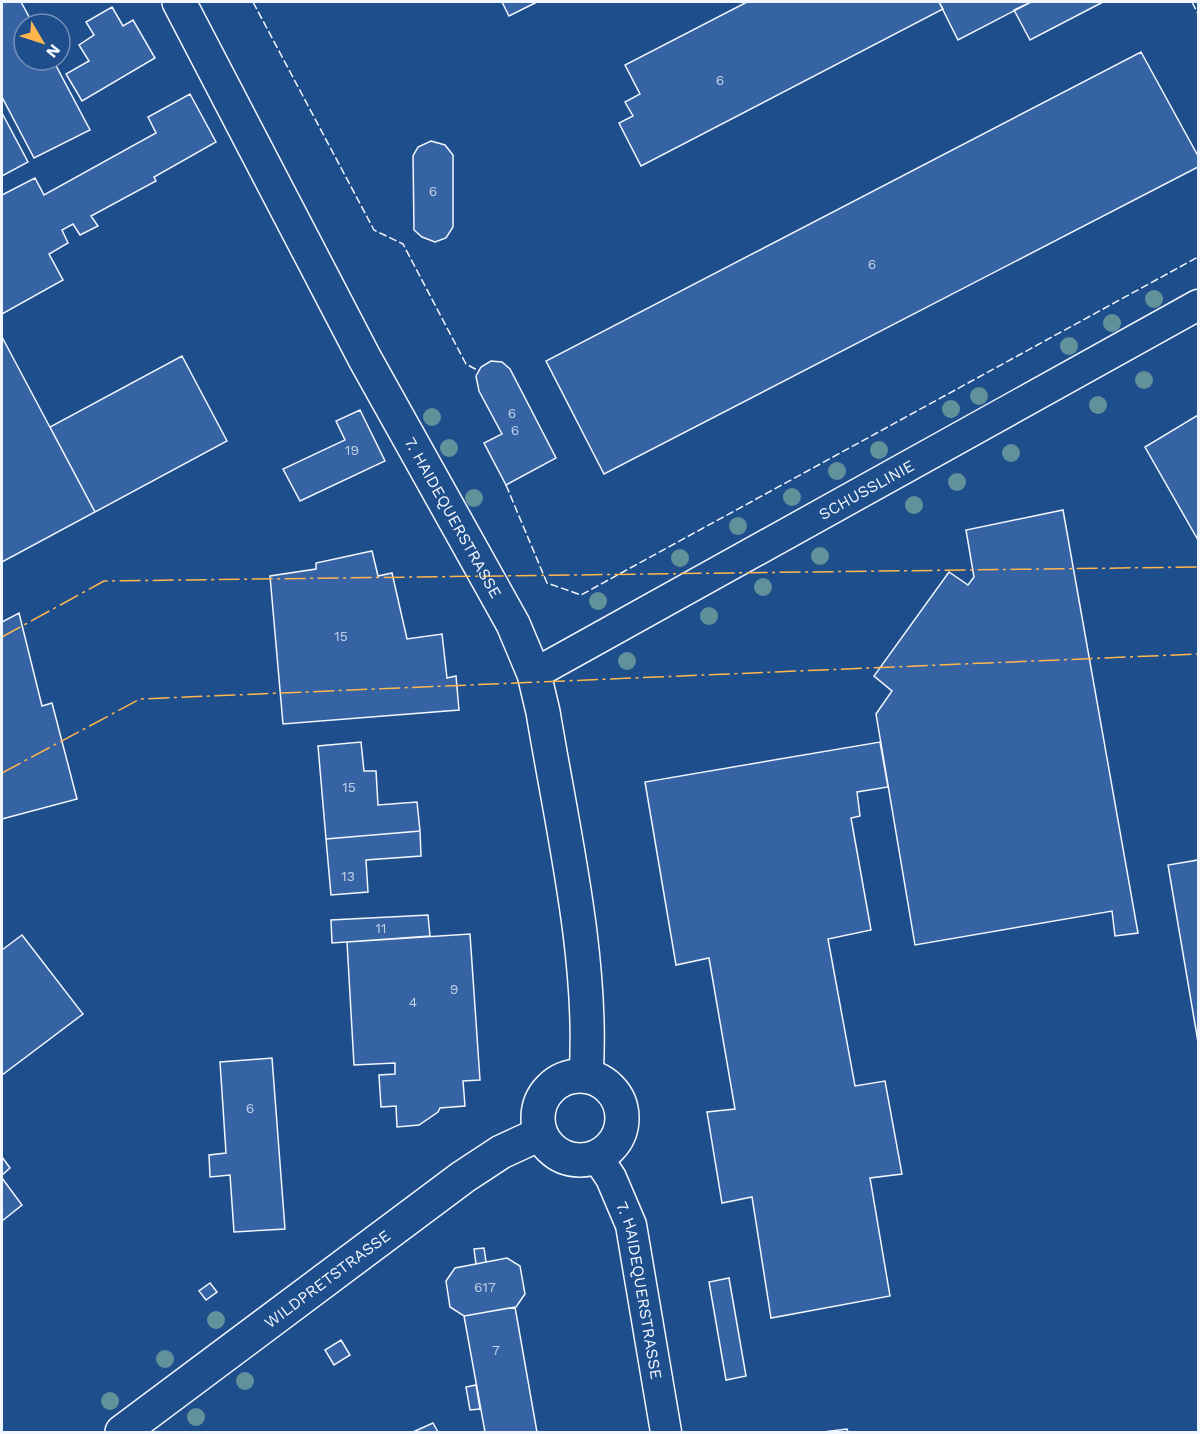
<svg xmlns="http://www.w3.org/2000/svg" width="1200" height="1434" font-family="'Work Sans',sans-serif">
  <rect width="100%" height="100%" fill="#1f4e8c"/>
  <path fill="#3563a3" stroke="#f2f6ff" stroke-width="1.5" d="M 2,2 L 21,2 L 33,24 L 24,24 L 24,60 L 53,60 L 90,130 L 34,158 L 2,97 Z
    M 502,2 L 537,2 L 509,16 Z
    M 747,2 L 939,2 L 943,9 L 641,166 L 619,123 L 633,116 L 625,102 L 640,94 L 625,65 Z
    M 939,2 L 1031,2 L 958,40 Z
    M 1031,2 L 1103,2 L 1030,40 L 1014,10 Z
    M 112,7 L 123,26 L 133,20 L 155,58 L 82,101 L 66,74 L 89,61 L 79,45 L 94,35 L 86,22 Z
    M 1141,52 L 1198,156 L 1198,167 L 604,474 L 546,361 Z
    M 190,94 L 216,142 L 154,177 L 156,181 L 91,216 L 98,226 L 80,235 L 73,224 L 62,230 L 68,243 L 49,254 L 63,280 L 2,314 L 2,195 L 35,178 L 44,195 L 156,133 L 148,117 Z
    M 2,113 L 28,162 L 2,176 Z
    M 431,141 L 445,145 L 453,155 L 453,227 L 446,238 L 435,242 L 422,237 L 414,230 L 413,156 L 418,147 Z
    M 2,337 L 95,512 L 2,562 Z
    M 182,356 L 227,441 L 95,512 L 50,427 Z
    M 491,361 L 502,362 L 510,369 L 556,458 L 506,485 L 484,443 L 502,434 L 479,391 L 476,376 L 481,367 Z
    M 360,410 L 385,461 L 300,501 L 283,469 L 345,440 L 336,421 Z
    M 1198,415 L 1198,540 L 1145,447 Z
    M 1063,510 L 1138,933 L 1115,936 L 1112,911 L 915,945 L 876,714 L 892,691 L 874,676 L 949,572 L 968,585 L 974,577 L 966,530 Z
    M 372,551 L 378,576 L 392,573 L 407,639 L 442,634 L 447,678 L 456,676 L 459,710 L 283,724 L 270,576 L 316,569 L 316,563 Z
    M 19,613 L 42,706 L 52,703 L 77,799 L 2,819 L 2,622 Z
    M 361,742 L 364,771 L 376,771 L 378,805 L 417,802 L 420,831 L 326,839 L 318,746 Z
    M 880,742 L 888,787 L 857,792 L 860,816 L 851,818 L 871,930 L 828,939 L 855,1086 L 885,1081 L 902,1174 L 870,1178 L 890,1296 L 771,1318 L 752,1197 L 722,1203 L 707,1112 L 735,1109 L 709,958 L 676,965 L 645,782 Z
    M 420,831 L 421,856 L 366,860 L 368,892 L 331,895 L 326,839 Z
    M 1198,860 L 1198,1042 L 1168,865 Z
    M 428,915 L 430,936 L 332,943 L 331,920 Z
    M 470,934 L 480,1080 L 463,1081 L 465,1106 L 440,1108 L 438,1112 L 419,1125 L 397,1127 L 396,1106 L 381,1107 L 379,1075 L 395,1074 L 395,1063 L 354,1065 L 347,942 Z
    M 22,935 L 83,1014 L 2,1075 L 2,950 Z
    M 272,1058 L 285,1229 L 234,1232 L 230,1175 L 210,1177 L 209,1155 L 226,1153 L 220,1062 Z
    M 2,1157 L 10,1168 L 2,1175 Z
    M 2,1178 L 22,1205 L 2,1221 Z
    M 484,1248 L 486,1262 L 476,1264 L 474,1249 Z
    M 507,1258 L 520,1266 L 525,1294 L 516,1307 L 464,1316 L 450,1307 L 446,1281 L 455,1268 Z
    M 729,1278 L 746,1376 L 726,1380 L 709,1282 Z
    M 210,1283 L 217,1292 L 206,1300 L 199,1291 Z
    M 515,1307 L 537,1432 L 485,1432 L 464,1316 Z
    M 341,1340 L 350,1355 L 334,1365 L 325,1350 Z
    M 476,1385 L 480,1409 L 470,1410 L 466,1387 Z
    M 433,1423 L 438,1432 L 413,1432 Z
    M 847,1429 L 848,1432 L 823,1432 Z"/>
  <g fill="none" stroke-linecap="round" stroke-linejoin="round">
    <defs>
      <g id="minor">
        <path id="s1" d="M 534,674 L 1198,305"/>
        <path id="s2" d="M 597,1157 L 611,1178 L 631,1225 L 666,1432"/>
      </g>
      <g id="major">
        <path id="s3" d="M 179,2 L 365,359 L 513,624 L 534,674 L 543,712 C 562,827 594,960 586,1076"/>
        <circle cx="580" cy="1118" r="42"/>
        <path id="s4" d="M 122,1432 L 463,1177 L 501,1152 L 540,1134"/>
      </g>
    </defs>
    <use href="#minor" stroke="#f2f6ff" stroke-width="33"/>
    <use href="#major" stroke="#f2f6ff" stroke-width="36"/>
    <use href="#minor" stroke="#1f4e8c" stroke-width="30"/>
    <use href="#major" stroke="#1f4e8c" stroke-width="33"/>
    <path stroke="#f2f6ff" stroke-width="1.5" stroke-dasharray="8 3" stroke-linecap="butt" d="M 253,2 L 374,230 L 403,244 L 466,364 L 479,371
      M 1192,2 L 1198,14
      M 506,485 L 547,583 L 581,595 L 1198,257"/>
    <path stroke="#ffb74d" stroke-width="1.5" stroke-dasharray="21 4.5 3 4.5" stroke-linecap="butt" d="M 2,637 L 104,581 L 1198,567
      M 2,773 L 140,699 L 1198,654"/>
  </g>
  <g fill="#61919a">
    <circle cx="1154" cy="299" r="9"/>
    <circle cx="1112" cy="323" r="9"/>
    <circle cx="1069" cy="346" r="9"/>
    <circle cx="1144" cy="380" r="9"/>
    <circle cx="979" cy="396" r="9"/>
    <circle cx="1098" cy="405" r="9"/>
    <circle cx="951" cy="409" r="9"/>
    <circle cx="432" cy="417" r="9"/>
    <circle cx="449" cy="448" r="9"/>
    <circle cx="879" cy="450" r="9"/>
    <circle cx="1011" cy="453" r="9"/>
    <circle cx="837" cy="471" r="9"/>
    <circle cx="957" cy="482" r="9"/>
    <circle cx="792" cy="497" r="9"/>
    <circle cx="474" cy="498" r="9"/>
    <circle cx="914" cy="505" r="9"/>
    <circle cx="738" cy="526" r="9"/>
    <circle cx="820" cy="556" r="9"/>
    <circle cx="680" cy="558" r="9"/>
    <circle cx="763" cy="587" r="9"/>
    <circle cx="598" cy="601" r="9"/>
    <circle cx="709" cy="616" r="9"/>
    <circle cx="627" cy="661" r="9"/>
    <circle cx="216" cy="1320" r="9"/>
    <circle cx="165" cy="1359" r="9"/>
    <circle cx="245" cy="1381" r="9"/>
    <circle cx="110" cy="1401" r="9"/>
    <circle cx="196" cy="1417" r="9"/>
  </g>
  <g text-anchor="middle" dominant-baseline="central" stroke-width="4.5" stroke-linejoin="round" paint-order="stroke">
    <g font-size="14" fill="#c3d1e8">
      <text x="720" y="80">6</text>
      <text x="433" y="191">6</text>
      <text x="872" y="264">6</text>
      <text x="512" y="413">6</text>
      <text x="515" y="430">6</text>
      <text x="352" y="450">19</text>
      <text x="341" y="636">15</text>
      <text x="349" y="787">15</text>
      <text x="348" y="876">13</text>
      <text x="381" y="928">11</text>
      <text x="454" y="989">9</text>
      <text x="413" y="1002">4</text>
      <text x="250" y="1108">6</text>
      <text x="485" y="1287">617</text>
      <text x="496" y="1350">7</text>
    </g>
    <g font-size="16" fill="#f2f6ff" stroke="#1f4e8c">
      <text stroke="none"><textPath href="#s1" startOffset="380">SCHUSSLINIE</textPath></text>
      <text stroke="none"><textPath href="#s3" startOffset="584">7. HAIDEQUERSTRASSE</textPath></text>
      <text stroke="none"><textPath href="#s4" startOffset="256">WILDPRETSTRASSE</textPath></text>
      <text stroke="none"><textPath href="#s2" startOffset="142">7. HAIDEQUERSTRASSE</textPath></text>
    </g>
  </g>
  <rect width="1200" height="1434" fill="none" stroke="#f2f6ff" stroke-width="6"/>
  <g transform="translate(42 42) rotate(129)"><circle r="28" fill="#1f4e8c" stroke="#7391ba" stroke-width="1.5"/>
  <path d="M0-4.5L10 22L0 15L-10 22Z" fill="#ffb74d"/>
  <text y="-9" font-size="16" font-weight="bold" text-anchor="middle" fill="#f2f6ff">N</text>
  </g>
</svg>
